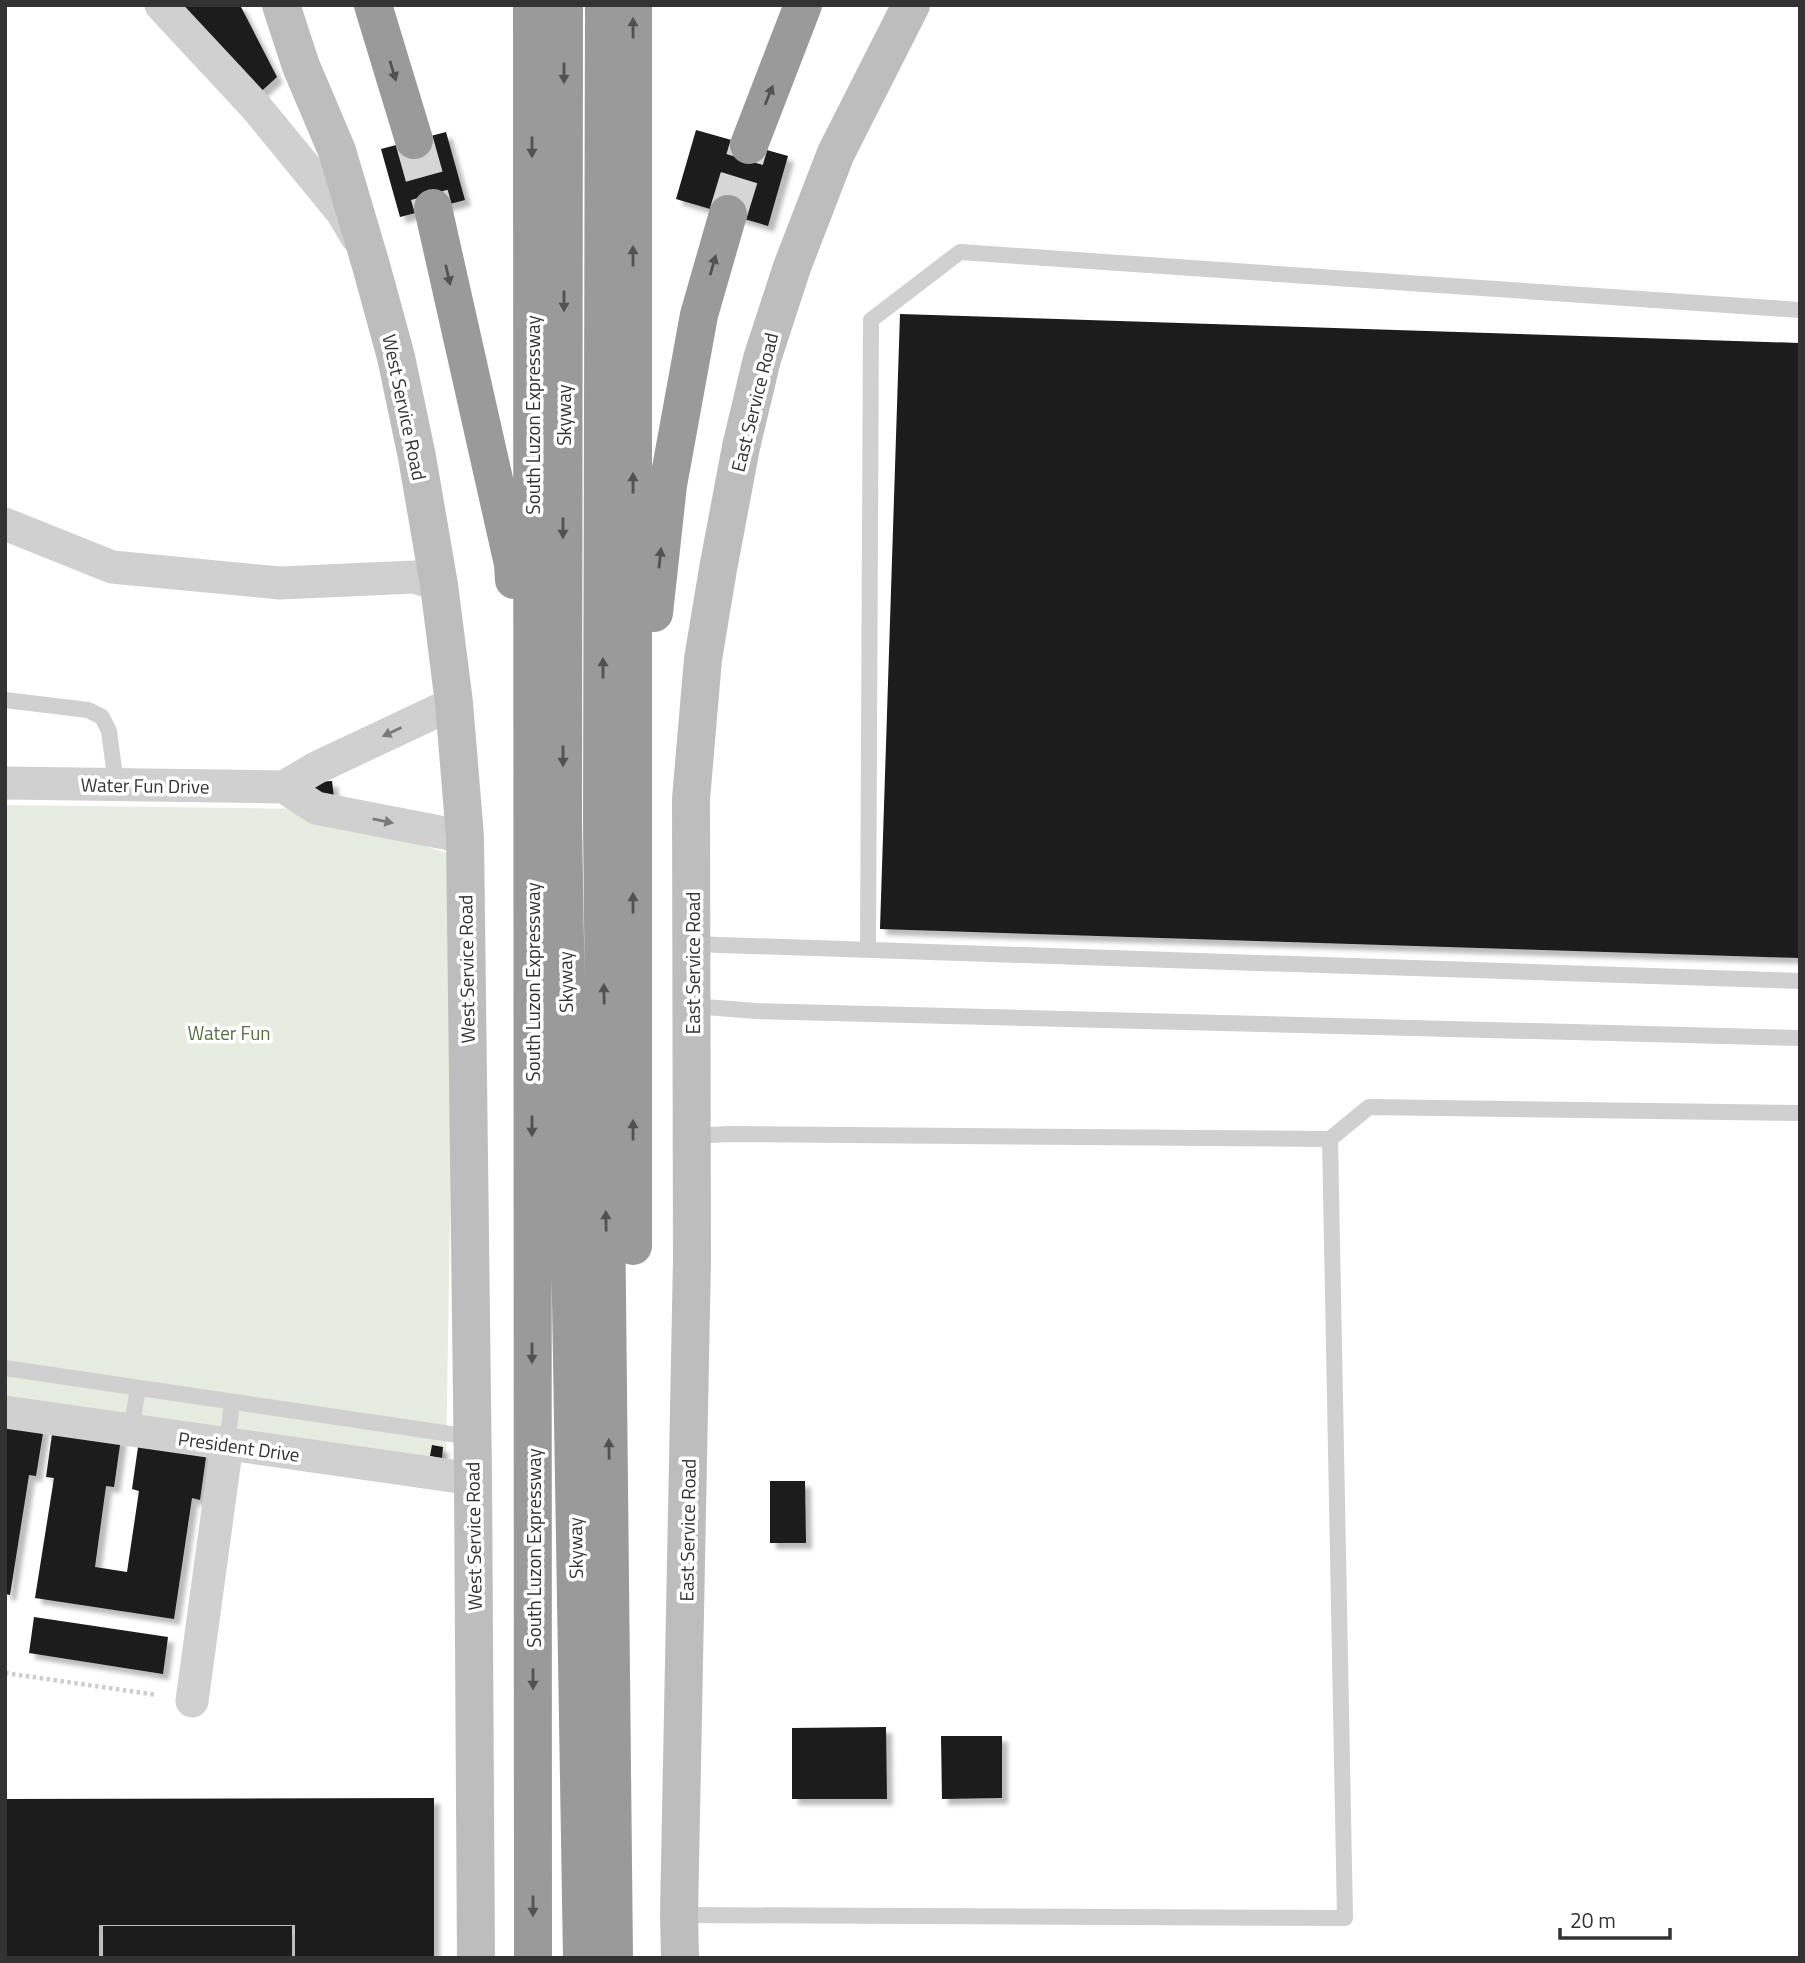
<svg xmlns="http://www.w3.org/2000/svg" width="1805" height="1963" font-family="'Titillium Web',sans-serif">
  <defs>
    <filter id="shadow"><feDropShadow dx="6" dy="6" stdDeviation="2" flood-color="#0004"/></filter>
  </defs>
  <rect width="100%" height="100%" fill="#fff"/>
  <path fill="#e6ecdf" d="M 5,805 L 311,809 L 456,856 L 446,1461 L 5,1397 Z"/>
  <path fill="#1a1a1a" filter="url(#shadow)" d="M 173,5 L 240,5 L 277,77 L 255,97 Z
    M 696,130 L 788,156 L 768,226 L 676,199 Z
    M 446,132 L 465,200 L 400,217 L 381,149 Z
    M 900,314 L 1800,343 L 1800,958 L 880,929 Z
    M 332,781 L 334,798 L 311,799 L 311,782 Z
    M 5,1421 L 44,1427 L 36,1476 L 29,1475 L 10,1595 L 5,1594 Z
    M 53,1427 L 121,1438 L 114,1487 L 106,1486 L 95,1567 L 127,1572 L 139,1491 L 132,1489 L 139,1440 L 207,1450 L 200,1500 L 192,1498 L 174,1619 L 35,1598 L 54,1478 L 46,1477 Z
    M 432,1445 L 443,1447 L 442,1458 L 430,1456 Z
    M 770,1481 L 805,1481 L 806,1543 L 770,1543 Z
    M 34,1617 L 168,1637 L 163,1674 L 29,1653 Z
    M 886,1727 L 887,1799 L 792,1799 L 792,1728 Z
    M 941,1736 L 1002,1736 L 1002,1798 L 942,1799 Z
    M 434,1798 L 434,1958 L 295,1958 L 295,1925 L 99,1925 L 99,1958 L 5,1958 L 5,1799 Z
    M 103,1926 L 292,1926 L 292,1958 L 103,1958 Z"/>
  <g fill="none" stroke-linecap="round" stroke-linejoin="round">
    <path stroke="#d6d6d6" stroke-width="38" stroke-dasharray="38 19" stroke-linecap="butt" d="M 414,140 L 433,208
      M 728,214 L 749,145"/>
    <path stroke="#cdcdcd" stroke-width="4.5" stroke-dasharray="3.5 3.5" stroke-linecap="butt" d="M 5,1673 L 157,1695"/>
    <path stroke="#d0d0d0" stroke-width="16" d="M 5,700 L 88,710 L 102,717 L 109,731 L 116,784
      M 691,944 L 1800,981
      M 868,950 L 871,320 L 960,252 L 1800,310
      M 692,1006 L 756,1011 L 1800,1038
      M 691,1136 L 729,1134 L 1330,1139 L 1369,1107 L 1800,1113
      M 5,1368 L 458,1435 L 471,1442
      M 131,1430 L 138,1388
      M 227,1444 L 232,1402
      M 679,1915 L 1345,1918 L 1330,1139"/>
    <path stroke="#d0d0d0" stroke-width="33" d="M 161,5 L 255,106 L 342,212 L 356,236
      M 5,524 L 112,567 L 280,583 L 415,577 L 439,585
      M 5,783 L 284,787 L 316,768 L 454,703
      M 284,787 L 316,808 L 465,837
      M 5,1412 L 473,1479
      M 192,1701 L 227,1444"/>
    <path stroke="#bdbdbd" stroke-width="38" d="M 281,5 L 301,66 L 337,151 L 370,262 L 396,357 L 417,457 L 439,585 L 454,703 L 465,837 L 473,1479 L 476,1958
      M 680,1958 L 679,1915 L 692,1259 L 691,799 L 703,659 L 718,569 L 741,447 L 762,359 L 792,267 L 836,153 L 911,5"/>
    <path stroke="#9a9a9a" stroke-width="38" d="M 373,5 L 414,140
      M 532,5 L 533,1958
      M 564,5 L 563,821 L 582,1958
      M 604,5 L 602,823 L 614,1958
      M 633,5 L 633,1246
      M 749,145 L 803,5
      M 433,208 L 513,564 L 514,580
      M 654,613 L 668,485 L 699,315 L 728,214"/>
  </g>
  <defs><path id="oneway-solid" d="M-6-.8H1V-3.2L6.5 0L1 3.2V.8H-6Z" transform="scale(1.75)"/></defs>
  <g fill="#525252">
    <use href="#oneway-solid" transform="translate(633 28) rotate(-90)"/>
    <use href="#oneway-solid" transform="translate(393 71) rotate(73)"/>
    <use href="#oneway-solid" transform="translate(564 73) rotate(90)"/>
    <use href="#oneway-solid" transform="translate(769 95) rotate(-68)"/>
    <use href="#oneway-solid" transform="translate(532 147) rotate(90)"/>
    <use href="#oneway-solid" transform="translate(633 256) rotate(-90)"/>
    <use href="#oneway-solid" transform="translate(713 265) rotate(-74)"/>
    <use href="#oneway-solid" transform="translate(448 275) rotate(77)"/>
    <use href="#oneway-solid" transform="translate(564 301) rotate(90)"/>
    <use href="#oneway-solid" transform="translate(633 483) rotate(-90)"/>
    <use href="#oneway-solid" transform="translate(563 528) rotate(90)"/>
    <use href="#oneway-solid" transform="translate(660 558) rotate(-84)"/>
    <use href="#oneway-solid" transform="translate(603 668) rotate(-90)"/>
    <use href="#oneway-solid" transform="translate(563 756) rotate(90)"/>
    <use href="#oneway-solid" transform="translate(633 903) rotate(-90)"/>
    <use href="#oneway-solid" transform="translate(604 994) rotate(-91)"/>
    <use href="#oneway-solid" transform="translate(532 1126) rotate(90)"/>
    <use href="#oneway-solid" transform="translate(633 1130) rotate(-90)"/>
    <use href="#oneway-solid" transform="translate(606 1221) rotate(-91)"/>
    <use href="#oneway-solid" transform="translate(532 1353) rotate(90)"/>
    <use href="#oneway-solid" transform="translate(609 1449) rotate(-91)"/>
    <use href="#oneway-solid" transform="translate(533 1679) rotate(90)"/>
    <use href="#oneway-solid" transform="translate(533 1906) rotate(90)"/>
  </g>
  <g fill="#7a7a7a">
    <use href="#oneway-solid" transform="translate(392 732) rotate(155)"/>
    <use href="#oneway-solid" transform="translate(383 821) rotate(11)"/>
  </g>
  <g text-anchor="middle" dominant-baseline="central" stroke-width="7" stroke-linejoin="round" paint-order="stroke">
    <g font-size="19" fill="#333" stroke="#fff">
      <text transform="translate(754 402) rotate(-76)">East Service Road</text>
      <text transform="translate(405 407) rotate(78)">West Service Road</text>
      <text transform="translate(532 415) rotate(-90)">South Luzon Expressway</text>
      <text transform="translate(563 415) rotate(-90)">Skyway</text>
      <text transform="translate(145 785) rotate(1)">Water Fun Drive</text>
      <text transform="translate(692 963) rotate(-90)">East Service Road</text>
      <text transform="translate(466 969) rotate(-91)">West Service Road</text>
      <text transform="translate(532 982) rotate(-90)">South Luzon Expressway</text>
      <text transform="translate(565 982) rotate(-91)">Skyway</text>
      <text transform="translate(239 1446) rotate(8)">President Drive</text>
      <text transform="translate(687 1530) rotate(-89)">East Service Road</text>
      <text transform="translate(473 1536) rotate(-91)">West Service Road</text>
      <text transform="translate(533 1548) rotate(-90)">South Luzon Expressway</text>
      <text transform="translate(575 1548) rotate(-91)">Skyway</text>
    </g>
    <g font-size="19" fill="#56703f" stroke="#fff">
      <text x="229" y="1032">Water Fun</text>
    </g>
  </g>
  <rect width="1805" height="1963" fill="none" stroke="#333333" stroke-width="14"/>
  <path d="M1560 1928v10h110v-10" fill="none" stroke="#333333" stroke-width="3.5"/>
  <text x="1570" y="1928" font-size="21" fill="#333333" stroke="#ffffff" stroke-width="5" paint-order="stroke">20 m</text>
</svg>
